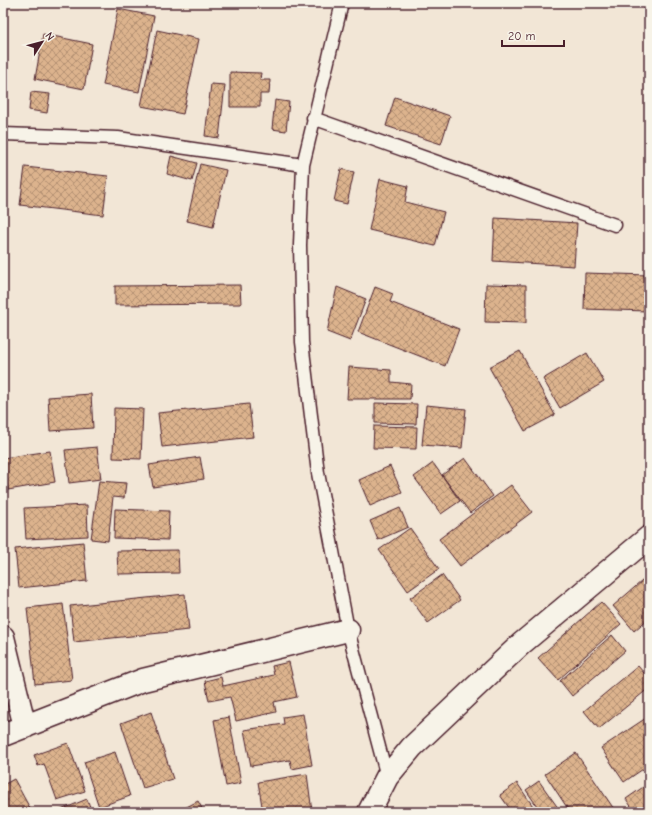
<svg xmlns="http://www.w3.org/2000/svg" width="652" height="815" font-family="'Comic Neue',sans-serif">
  <defs>
    <pattern id="building-cross-hatch" width="8" height="8" patternUnits="userSpaceOnUse"><rect width="8" height="8" fill="#dcb38d"/><path d="M0 0l8 8M0 8l8-8" fill="none" stroke="#b49173"/></pattern>
  </defs>
  <rect width="100%" height="100%" fill="#f2e6d6"/>
  <filter id="ink" filterUnits="userSpaceOnUse"><feTurbulence type="fractalNoise" baseFrequency=".025" numOctaves="2"/><feDisplacementMap in="SourceGraphic" scale="8" xChannelSelector="R" yChannelSelector="G"/><feConvolveMatrix kernelMatrix="1 2 1 2 8 2 1 2 1" color-interpolation-filters="sRGB"/></filter>
  <g filter="url(#ink)">
    <path fill="url(#building-cross-hatch)" stroke="#4a1f2b" d="M 118,9 L 154,16 L 139,92 L 103,85 Z
      M 157,30 L 199,39 L 183,114 L 141,106 Z
      M 43,34 L 92,44 L 84,89 L 35,79 Z
      M 230,72 L 261,73 L 260,80 L 270,80 L 269,94 L 260,94 L 260,107 L 230,107 Z
      M 211,84 L 225,85 L 219,138 L 205,136 Z
      M 31,92 L 50,94 L 47,113 L 29,110 Z
      M 395,97 L 450,116 L 441,144 L 386,126 Z
      M 275,100 L 289,102 L 286,131 L 272,129 Z
      M 171,156 L 197,163 L 192,181 L 167,174 Z
      M 200,164 L 226,170 L 213,227 L 187,221 Z
      M 25,167 L 108,176 L 103,215 L 20,205 Z
      M 341,169 L 354,172 L 347,204 L 334,201 Z
      M 380,179 L 408,186 L 405,202 L 444,212 L 435,246 L 369,230 Z
      M 495,218 L 577,223 L 574,266 L 493,261 Z
      M 585,273 L 648,275 L 647,311 L 584,309 Z
      M 486,284 L 526,285 L 526,323 L 485,322 Z
      M 240,285 L 241,304 L 115,305 L 115,286 Z
      M 337,287 L 366,299 L 350,341 L 327,332 Z
      M 375,287 L 393,294 L 390,302 L 459,329 L 445,366 L 358,332 Z
      M 520,351 L 555,415 L 525,431 L 489,367 Z
      M 587,353 L 604,382 L 560,408 L 543,379 Z
      M 349,367 L 391,370 L 391,382 L 411,384 L 410,399 L 347,399 Z
      M 91,394 L 93,428 L 50,431 L 48,397 Z
      M 375,403 L 417,404 L 416,424 L 375,423 Z
      M 249,404 L 253,437 L 162,447 L 158,413 Z
      M 426,405 L 466,409 L 462,448 L 422,445 Z
      M 114,408 L 143,409 L 141,459 L 113,458 Z
      M 374,426 L 417,427 L 416,449 L 373,448 Z
      M 97,447 L 101,479 L 69,483 L 65,450 Z
      M 50,451 L 55,482 L 8,490 L 3,458 Z
      M 200,457 L 204,479 L 153,487 L 149,465 Z
      M 465,458 L 493,496 L 470,513 L 442,475 Z
      M 433,463 L 460,501 L 441,514 L 414,477 Z
      M 390,466 L 402,492 L 370,506 L 359,480 Z
      M 99,481 L 126,483 L 124,498 L 113,497 L 108,541 L 91,539 Z
      M 511,485 L 532,512 L 460,566 L 439,539 Z
      M 87,505 L 88,536 L 26,539 L 24,508 Z
      M 400,508 L 408,527 L 378,540 L 370,521 Z
      M 115,509 L 169,511 L 168,540 L 114,538 Z
      M 410,528 L 439,569 L 408,591 L 379,550 Z
      M 83,542 L 87,581 L 19,588 L 15,549 Z
      M 178,550 L 179,573 L 118,574 L 117,551 Z
      M 442,575 L 460,600 L 428,623 L 410,598 Z
      M 649,575 L 649,618 L 634,631 L 613,606 Z
      M 185,594 L 189,630 L 74,642 L 70,606 Z
      M 601,602 L 621,624 L 558,680 L 538,658 Z
      M 63,604 L 72,680 L 35,684 L 27,608 Z
      M 612,635 L 625,651 L 572,696 L 560,681 Z
      M 289,662 L 297,697 L 274,702 L 276,712 L 236,721 L 230,697 L 209,701 L 205,681 L 221,677 L 223,686 L 274,675 L 272,666 Z
      M 638,666 L 649,679 L 649,688 L 599,729 L 584,711 Z
      M 151,712 L 173,779 L 143,788 L 121,723 Z
      M 303,714 L 312,765 L 292,769 L 290,760 L 251,766 L 244,730 L 284,724 L 283,717 Z
      M 649,716 L 649,765 L 624,782 L 601,748 Z
      M 229,717 L 241,783 L 226,786 L 214,720 Z
      M 68,743 L 85,791 L 57,800 L 44,764 L 38,766 L 34,755 Z
      M 115,752 L 130,796 L 99,807 L 84,762 Z
      M 576,753 L 616,812 L 570,812 L 545,774 Z
      M 307,774 L 312,812 L 263,812 L 258,782 Z
      M 14,779 L 32,812 L 3,812 L 3,785 Z
      M 539,781 L 561,812 L 541,812 L 526,790 Z
      M 517,783 L 537,812 L 512,812 L 500,795 Z
      M 649,783 L 649,812 L 635,812 L 626,799 Z
      M 87,799 L 92,812 L 56,812 Z
      M 198,801 L 204,812 L 177,812 Z
      M 141,807 L 143,812 L 128,812 Z"/>
    <g fill="none" stroke-linecap="round" stroke-linejoin="round">
      <defs>
        <path id="service" d="M 342,3 L 303,165 L 300,245 L 302,342 L 318,473 L 348,630 L 387,777
          M 313,118 L 615,225
          M 3,134 L 118,138 L 303,165"/>
        <path id="minor" d="M 3,637 L 25,727
          M 3,735 L 143,680 L 348,630"/>
        <path id="tertiary" d="M 369,812 L 387,777 L 412,747 L 521,644 L 649,537"/>
      </defs>
      <use href="#service" stroke="#4a1f2b" stroke-width="15"/>
      <use href="#minor" stroke="#4a1f2b" stroke-width="25"/>
      <use href="#tertiary" stroke="#4a1f2b" stroke-width="25"/>
      <use href="#service" stroke="#f7f3e8" stroke-width="12"/>
      <use href="#minor" stroke="#f7f3e8" stroke-width="22"/>
      <use href="#tertiary" stroke="#f7f3e8" stroke-width="22"/>
    </g>
  </g>
  <rect width="652" height="815" fill="none" stroke="#f7f3e8" stroke-width="16"/>
  <rect x="8" y="8" width="636" height="799" fill="none" stroke="#4a1f2b" stroke-width="1.5" filter="url(#ink)"/>
  <g transform="translate(42 42) rotate(54)" stroke="#f7f3e8" stroke-width="3" paint-order="stroke">
  <path d="M0-3L7 15L0 10L-7 15Z" fill="#4a1f2b"/>
  <text y="-6" font-size="11" font-weight="bold" text-anchor="middle" fill="#4a1f2b">N</text>
  </g>
  <path d="M502 40v6h62v-6" fill="none" stroke="#4a1f2b" stroke-width="2"/>
  <text x="508" y="40" font-size="12" fill="#4a1f2b" stroke="#f7f3e8" stroke-width="3" paint-order="stroke">20 m</text>
</svg>
